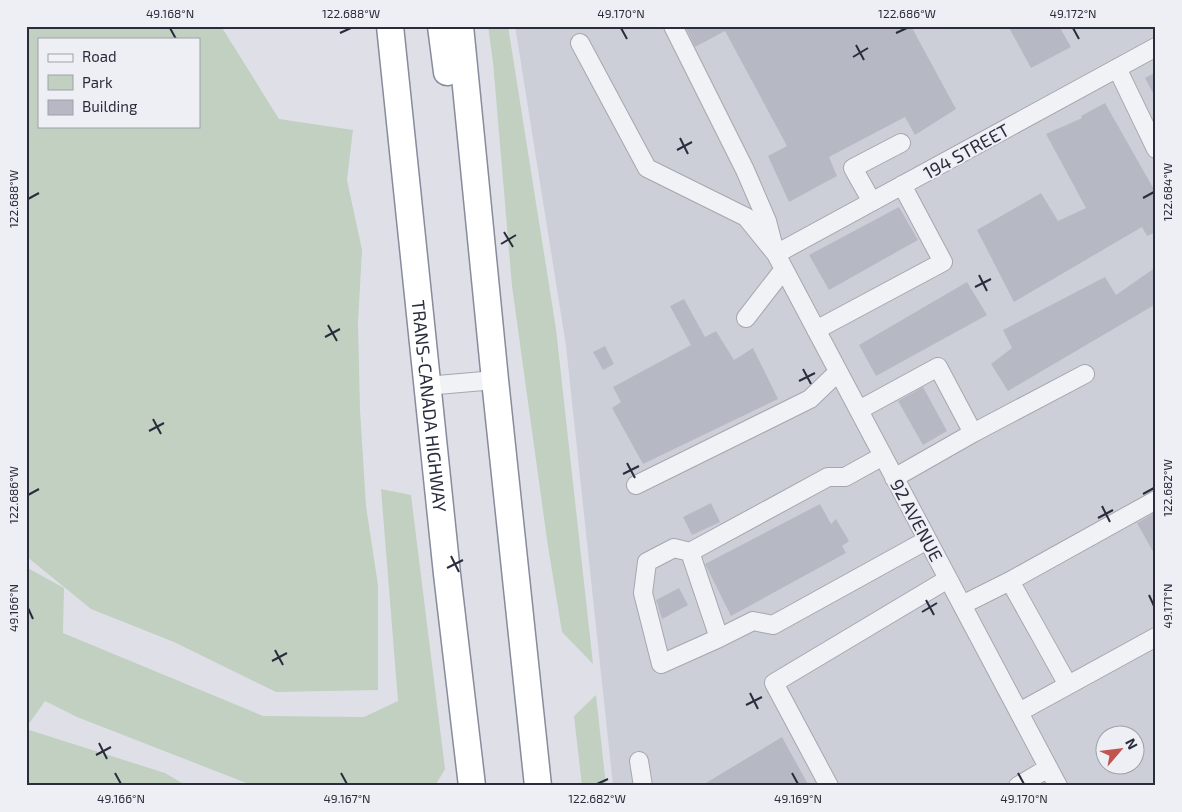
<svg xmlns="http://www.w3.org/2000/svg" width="1182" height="812" font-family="'Exo 2',sans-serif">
  <rect width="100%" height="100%" fill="#dfe0e7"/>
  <path fill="#cdcfd8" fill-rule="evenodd" d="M 515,26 L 1156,26 L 1156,786 L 613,786 L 566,346 ZM 1104,734 L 1134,734 L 1134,764 L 1104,764 Z"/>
  <path fill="#c1d0c1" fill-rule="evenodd" d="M 26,26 L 221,26 L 279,119 L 353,130 L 347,180 L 362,250 L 358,323 L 360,410 L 366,506 L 378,585 L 378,690 L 276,692 L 174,642 L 91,609 L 26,556 ZM 39,39 L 199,39 L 199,126 L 39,126 Z
    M 488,26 L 508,26 L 556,329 L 593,664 L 562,632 L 547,540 L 512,286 L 493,62 Z
    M 381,489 L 411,495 L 445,769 L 435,786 L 254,786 L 77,717 L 45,701 L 26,728 L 26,567 L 64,588 L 63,633 L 263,716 L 364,717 L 398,701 Z
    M 596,695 L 606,786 L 582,786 L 574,716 Z
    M 26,729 L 165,773 L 187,786 L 26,786 Z"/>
  <path fill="#b6b9c3" d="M 685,26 L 911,26 L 956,109 L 915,135 L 905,117 L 829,157 L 837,176 L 789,202 L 768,156 L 787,146 L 725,31 L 695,47 Z
    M 1008,26 L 1059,26 L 1071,47 L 1031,68 Z
    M 1156,72 L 1156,99 L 1145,78 Z
    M 1105,103 L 1156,193 L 1156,232 L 1147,236 L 1142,227 L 1014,302 L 977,230 L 1041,193 L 1058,221 L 1086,208 L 1046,134 L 1082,118 L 1081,116 Z
    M 899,207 L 918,240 L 829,290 L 809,255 Z
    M 1156,267 L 1156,304 L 1008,391 L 991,364 L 1012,348 L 1003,330 L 1105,277 L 1116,295 Z
    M 967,282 L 987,315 L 876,376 L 859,345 Z
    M 684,299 L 705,337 L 716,331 L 734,360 L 753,348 L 778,399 L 643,464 L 612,408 L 621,402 L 613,387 L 691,345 L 670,306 Z
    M 605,346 L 614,364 L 603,370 L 593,352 Z
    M 923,387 L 947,431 L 923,445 L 898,401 Z
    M 711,503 L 720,522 L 692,535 L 683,517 Z
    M 820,504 L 831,524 L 836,519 L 849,541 L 842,546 L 846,553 L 731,616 L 705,564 Z
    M 1156,512 L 1156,557 L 1137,523 Z
    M 679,588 L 688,605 L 662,619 L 656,600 Z
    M 782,737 L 809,786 L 701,786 Z"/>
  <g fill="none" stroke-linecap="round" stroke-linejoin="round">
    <defs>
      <path id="minor" d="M 673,26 L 745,170 L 767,221 L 774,248
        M 580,43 L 647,168 L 746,217 L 776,254 L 1058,786
        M 1117,68 L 1156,149
        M 872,202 L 853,168 L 901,143
        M 776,254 L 1156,47
        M 746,318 L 784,269
        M 816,330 L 943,262 L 902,185
        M 426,386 L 495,380
        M 859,410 L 938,367 L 973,433 L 894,478
        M 973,433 L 1085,374
        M 883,456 L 845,477 L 828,477 L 690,552 L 719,638 L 753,621 L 773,625 L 927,540
        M 636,485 L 810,399 L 838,372
        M 690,552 L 674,548 L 647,562 L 643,593 L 661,664 L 719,638
        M 962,605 L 1010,581
        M 1068,685 L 1010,581 L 1156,500
        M 1019,712 L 1156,637
        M 639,761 L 643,786
        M 829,786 L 774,683 L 948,579
        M 1018,786 L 1048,768"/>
      <g id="highway">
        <path id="s1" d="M 390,26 L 447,574 L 472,786"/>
        <path d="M 441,26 L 447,72"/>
        <path d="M 460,26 L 495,380 L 538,786"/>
      </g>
    </defs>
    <use href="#minor" stroke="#a5a6b0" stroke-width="20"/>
    <use href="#highway" stroke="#878b9c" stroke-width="29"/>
    <use href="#minor" stroke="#f1f2f5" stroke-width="18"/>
    <use href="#highway" stroke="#fff" stroke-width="26"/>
  </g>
  <path fill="none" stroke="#292c3c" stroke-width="2" d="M 170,28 L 176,39M 621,28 L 627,39M 1073,28 L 1079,39M 340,33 L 351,28M 896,33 L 907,28M 856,45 L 864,60M 853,57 L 868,48M 680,138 L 688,154M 677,150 L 692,142M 1143,198 L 1154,192M 28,199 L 39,193M 504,232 L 513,247M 501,244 L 516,235M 979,275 L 987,291M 975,287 L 991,279M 328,325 L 337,341M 325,337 L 340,329M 803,369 L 811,384M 799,381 L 815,373M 153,419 L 161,434M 149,431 L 164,423M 627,463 L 635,478M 623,474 L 639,466M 1143,494 L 1154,488M 28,495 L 39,489M 1102,506 L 1110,522M 1098,518 L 1113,510M 451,556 L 459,572M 447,568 L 463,560M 1149,595 L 1154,606M 926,600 L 934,615M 28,608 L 33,619M 922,612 L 937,603M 275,650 L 283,665M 272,661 L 287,653M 750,693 L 758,709M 746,705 L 762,697M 99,743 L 107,759M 96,755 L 111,747M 115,773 L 121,784M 341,773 L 347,784M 792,773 L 798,784M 1018,773 L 1024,784M 597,784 L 608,779"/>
  <g text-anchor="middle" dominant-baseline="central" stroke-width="4" stroke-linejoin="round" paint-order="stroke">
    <g font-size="18" fill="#292c3c" stroke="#eeeff4">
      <text transform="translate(966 151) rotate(-29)">194 STREET</text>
      <text stroke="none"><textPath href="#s1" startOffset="382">TRANS-CANADA HIGHWAY</textPath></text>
      <text transform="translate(917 520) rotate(62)">92 AVENUE</text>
    </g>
  </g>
  <rect width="1182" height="812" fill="none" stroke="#eeeff4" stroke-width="55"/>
  <rect x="38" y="38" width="162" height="90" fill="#eeeff4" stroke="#9fa1aa"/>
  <rect x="48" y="54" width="25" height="8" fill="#f1f2f5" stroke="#9fa1aa"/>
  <text x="82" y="62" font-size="15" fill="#292c3c">Road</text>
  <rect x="48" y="75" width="25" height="15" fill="#c1d0c1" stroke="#9fa1aa"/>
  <text x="82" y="88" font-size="15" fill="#292c3c">Park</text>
  <rect x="48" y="100" width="25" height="15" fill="#b6b9c3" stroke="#9fa1aa"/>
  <text x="82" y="112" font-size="15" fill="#292c3c">Building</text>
  <g transform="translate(1120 750) rotate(62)"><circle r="24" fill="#eeeff4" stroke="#9fa1aa"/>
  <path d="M0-4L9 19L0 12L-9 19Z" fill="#c1544e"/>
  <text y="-8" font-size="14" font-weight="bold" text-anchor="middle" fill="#292c3c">N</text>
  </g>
  <rect x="28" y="28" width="1126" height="756" fill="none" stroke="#292c3c" stroke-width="2"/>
  <g font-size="12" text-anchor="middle" fill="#292c3c">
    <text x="170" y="18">49.168°N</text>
    <text x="351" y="18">122.688°W</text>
    <text x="621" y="18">49.170°N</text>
    <text x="907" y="18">122.686°W</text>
    <text x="1073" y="18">49.172°N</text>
    <text transform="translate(1168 192) rotate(-90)" y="4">122.684°W</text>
    <text transform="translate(14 199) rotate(-90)" y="4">122.688°W</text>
    <text transform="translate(1168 488) rotate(-90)" y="4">122.682°W</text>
    <text transform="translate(14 495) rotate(-90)" y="4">122.686°W</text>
    <text transform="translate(1168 606) rotate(-90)" y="4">49.171°N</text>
    <text transform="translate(14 608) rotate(-90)" y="4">49.166°N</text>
    <text x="121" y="803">49.166°N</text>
    <text x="347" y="803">49.167°N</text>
    <text x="597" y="803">122.682°W</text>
    <text x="798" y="803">49.169°N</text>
    <text x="1024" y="803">49.170°N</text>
  </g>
</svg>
